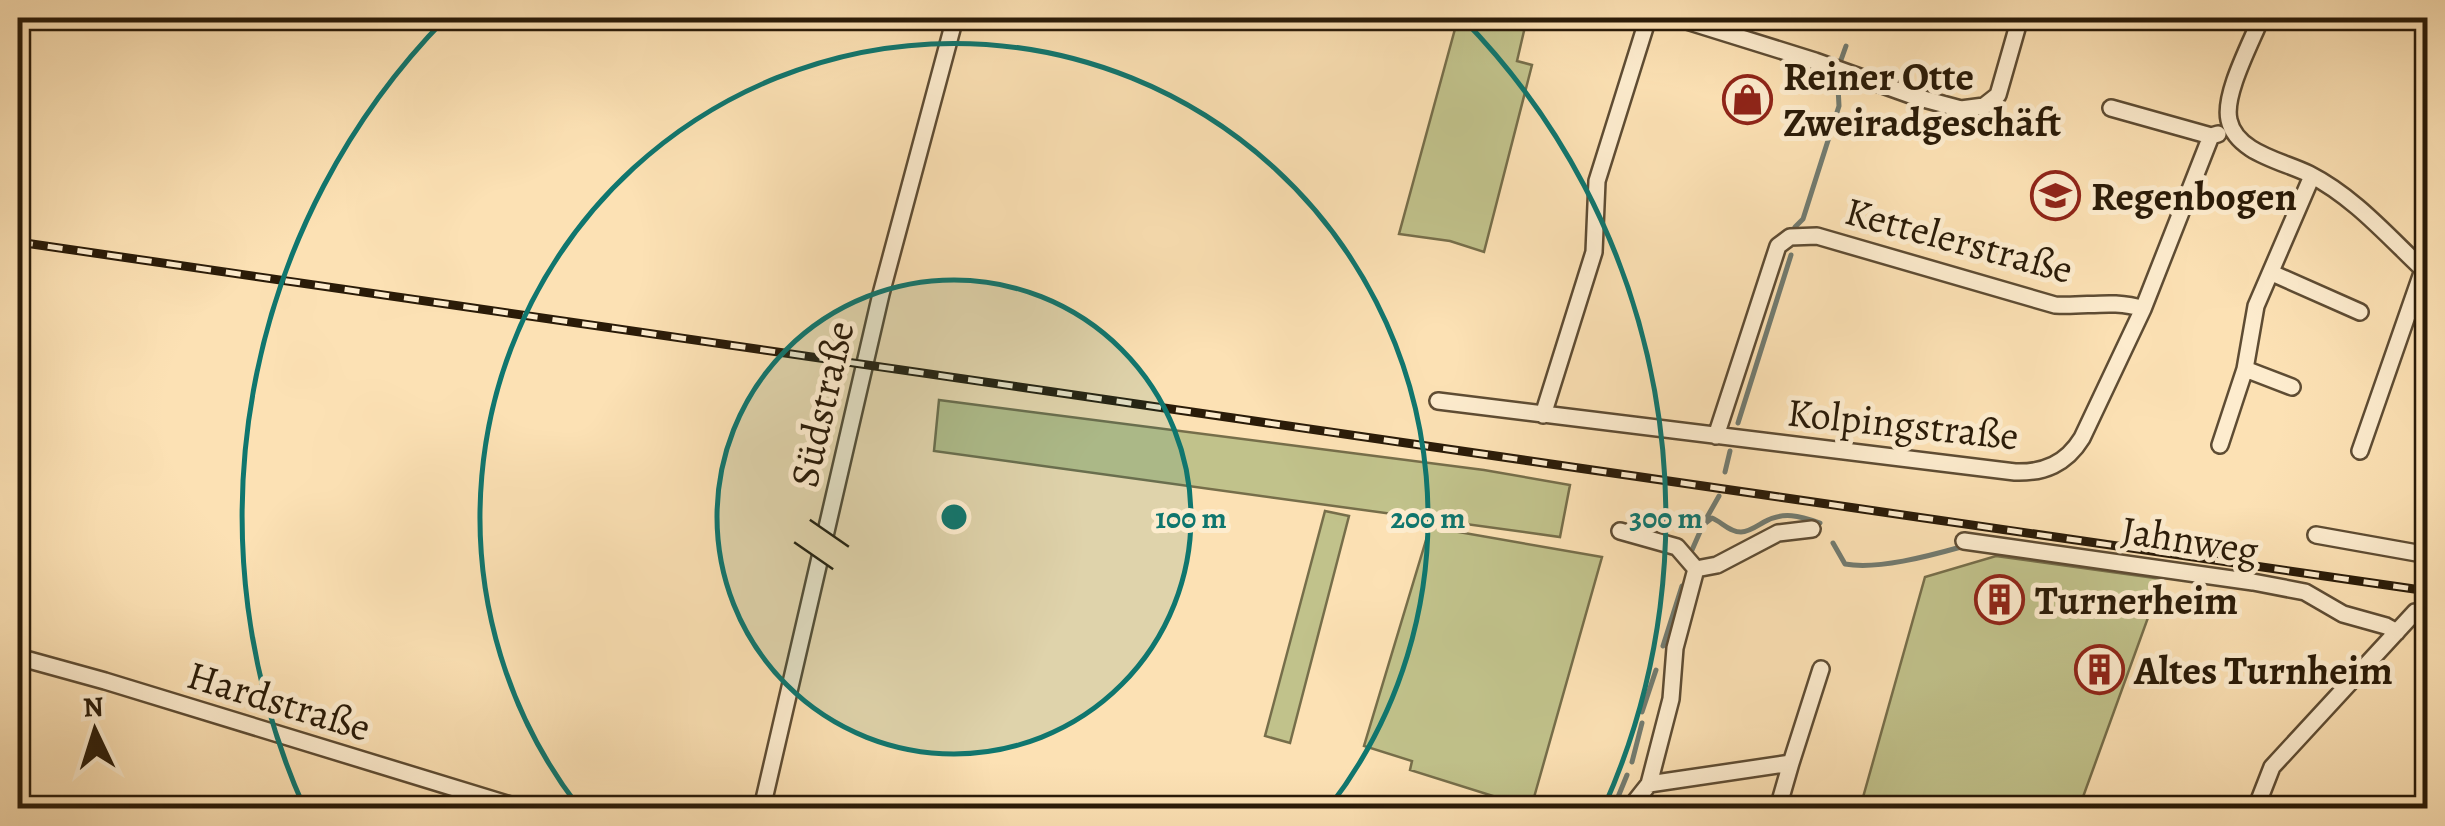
<svg xmlns="http://www.w3.org/2000/svg" width="2445" height="826" font-family="Alegreya,serif">
  <rect width="100%" height="100%" fill="#fce1b4"/>
  <filter id="stains"><feTurbulence type="fractalNoise" baseFrequency=".002" numOctaves="4"/><feColorMatrix values="0 0 0 0 .2 0 0 0 0 .09 0 0 0 0 .02 0 0 0 .5 -.17"/></filter>
  <radialGradient id="worn" r=".72"><stop offset=".6" stop-color="#630" stop-opacity="0"/><stop offset="1" stop-color="#630" stop-opacity=".3"/></radialGradient>
  <path fill="#c1c28b" stroke="#766e4a" stroke-width="2.5" d="M 1458,18 L 1527,18 L 1517,61 L 1532,65 L 1484,252 L 1450,241 L 1399,234 Z
    M 939,400 L 1484,470 L 1570,485 L 1560,537 L 934,451 Z
    M 1325,511 L 1349,516 L 1290,743 L 1265,736 Z
    M 1430,527 L 1602,557 L 1531,808 L 1410,770 L 1412,761 L 1364,746 Z
    M 1996,556 L 2162,579 L 2079,808 L 1860,808 L 1925,577 Z"/>
  <g fill="none" stroke-linecap="round" stroke-linejoin="round">
    <path stroke="#727b70" stroke-width="5" d="M 1841,60 L 1846,46
      M 1795,227 L 1803,219 L 1839,106 L 1838,87
      M 1738,423 L 1791,255
      M 1725,472 L 1730,451
      M 1706,519 L 1719,496
      M 1833,543 L 1845,564 C 1877,570 1929,556 1961,547
      M 1692,550 L 1703,525 L 1712,518 C 1722,522 1729,532 1741,532 C 1749,532 1757,526 1764,522 C 1783,511 1800,516 1820,523
      M 1663,646 L 1682,586
      M 1642,712 L 1656,670
      M 1632,762 L 1642,723
      M 1618,797 L 1627,775
      M 1611,808 L 1612,806"/>
    <defs>
      <path id="minor" d="M 1677,18 L 1815,61 L 1916,97 L 1961,109 L 1984,106 L 1998,95 L 2020,18
        M 2261,18 C 2251,43 2223,95 2229,120 C 2236,153 2283,161 2309,174 C 2356,198 2390,239 2428,274
        M 2111,108 L 2211,136 L 2218,134
        M 2272,273 L 2360,312
        M 2245,369 L 2292,387
        M 1438,401 L 2015,472 C 2044,473 2066,464 2082,438 L 2143,309 L 2211,136
        M 1543,415 L 1594,252 L 1597,181 L 1648,18
        M 1716,436 L 1778,246 L 1790,237 L 1817,236 L 2055,305 C 2086,307 2115,299 2143,309
        M 2220,445 L 2245,369 L 2256,306 L 2312,176
        M 2360,451 L 2423,270
        M 1620,531 L 1677,547 L 1696,569 L 1717,565 L 1778,533 L 1812,529
        M 2316,535 L 2428,555
        M 1964,541 L 2253,582 L 2305,592 L 2343,614 L 2386,626 L 2397,632
        M 18,657 L 105,681 L 520,808
        M 1649,784 L 1791,763 L 1821,669
        M 762,808 L 881,294 L 955,18
        M 1630,808 L 1649,784 L 1671,699 L 1675,648 L 1696,569
        M 1778,808 L 1791,763
        M 2256,808 L 2272,767 L 2415,612 L 2428,614"/>
    </defs>
    <use href="#minor" stroke="#5e4c33" stroke-width="20"/>
    <use href="#minor" stroke="#fdecce" stroke-width="15"/>
    <defs>
      <path id="rail" d="M 18,242 L 2428,591"/>
    </defs>
    <use href="#rail" stroke="#2a1b08" stroke-width="9"/>
    <use href="#rail" stroke="#fdecce" stroke-width="5" stroke-dasharray="15" stroke-linecap="butt"/>
    <defs>
      <path id="primary-bridge" d="M 802,531 L 841,558"/>
    </defs>
    <use href="#primary-bridge" stroke="#2a1b08" stroke-width="30" stroke-linecap="butt"/>
    <use href="#primary-bridge" stroke="#fce1b4" stroke-width="25"/>
  </g>
  <circle cx="954" cy="517" r="237" fill="#0f766e" fill-opacity=".12"/>
  <g fill="none" stroke="#0f766e" stroke-width="5">
    <circle cx="954" cy="517" r="237"/>
    <path d="M578 806A474 474 0 1 1 1330 806"/>
    <path d="M304 807A712 712 0 0 1 446 18M1462 18A712 712 0 0 1 1604 807"/>
  </g>
  <defs>
    <symbol id="shop-ring" viewBox="-11 -11 22 22"><circle r="9.5" fill="#fdecce" stroke="#8f2418" stroke-width="1.5"/><path d="M-5-2.5h2.3a2.7 3.5 0 0 1 5.4 0H5L5.5 6h-11ZM-1.5-2.5h3a1.5 2.3 0 0 0-3 0Z" fill="#8f2418"/></symbol>
    <symbol id="school-ring" viewBox="-11 -11 22 22"><circle r="9.5" fill="#fdecce" stroke="#8f2418" stroke-width="1.5"/><path d="M0-5L7-2L0 1L-7-2ZM-4 1L0 2.5L4 1V4Q0 6-4 4Z" fill="#8f2418"/></symbol>
    <symbol id="building-ring" viewBox="-11 -11 22 22"><circle r="9.5" fill="#fdecce" stroke="#8f2418" stroke-width="1.5"/><path d="M-4-6H4V6H1V3H-1V6H-4ZM-2.5-4.3h1.7v1.8h-1.7ZM.8-4.3h1.7v1.8H.8ZM-2.5-1h1.7V.8h-1.7ZM.8-1h1.7V.8H.8Z" fill="#8f2418"/></symbol>
  </defs>
  <g fill-rule="evenodd">
    <use href="#shop-ring" x="1720" y="72" width="55" height="55"/>
    <use href="#school-ring" x="2028" y="168" width="55" height="55"/>
    <use href="#building-ring" x="1972" y="572" width="55" height="55"/>
    <use href="#building-ring" x="2072" y="642" width="55" height="55"/>
  </g>
  <g text-anchor="middle" dominant-baseline="central" stroke-width="10" stroke-linejoin="round" paint-order="stroke">
    <g font-size="40" font-weight="bold" fill="#2a1b08" stroke="#fdecce" text-anchor="start">
      <text x="1783" y="76">Reiner Otte<tspan x="1783" dy="46">Zweiradgeschäft</tspan></text>
      <text x="2091" y="196">Regenbogen</text>
      <text x="2035" y="600">Turnerheim</text>
      <text x="2134" y="670">Altes Turnheim</text>
    </g>
    <g font-size="40" fill="#2a1b08" stroke="#fdecce">
      <text transform="translate(1959 240) rotate(15)">Kettelerstraße</text>
      <text transform="translate(822 404) rotate(-77)">Südstraße</text>
      <text transform="translate(1903 424) rotate(6)">Kolpingstraße</text>
      <text transform="translate(2190 540) rotate(9)">Jahnweg</text>
      <text transform="translate(279 701) rotate(17)">Hardstraße</text>
    </g>
  </g>
  <circle cx="954" cy="517" r="15" fill="#0f766e" stroke="#fdecce" stroke-width="5"/>
  <g font-size="30" text-anchor="middle" font-weight="bold" fill="#0f766e" stroke="#fdecce" stroke-width="10" stroke-linejoin="round" paint-order="stroke">
    <text x="1191" y="528">100 m</text>
    <text x="1428" y="528">200 m</text>
    <text x="1666" y="528">300 m</text>
  </g>
  <rect width="2445" height="826" fill="none" stroke="#fce1b4" stroke-width="60"/>
  <rect x="20" y="20" width="2405" height="786" fill="none" stroke="#2a1b08" stroke-width="5"/>
  <rect x="30" y="30" width="2385" height="766" fill="none" stroke="#2a1b08" stroke-width="2.5"/>
  <g transform="translate(95 731) rotate(356)" stroke="#fdecce" stroke-width="8" paint-order="stroke">
  <path d="M0-8L18 38L0 25L-18 38Z" fill="#2a1b08"/>
  <text y="-15" font-size="28" font-weight="bold" text-anchor="middle" fill="#2a1b08">N</text>
  </g>
  <rect width="100%" height="100%" filter="url(#stains)"/>
  <rect width="100%" height="100%" fill="url(#worn)"/>
</svg>
